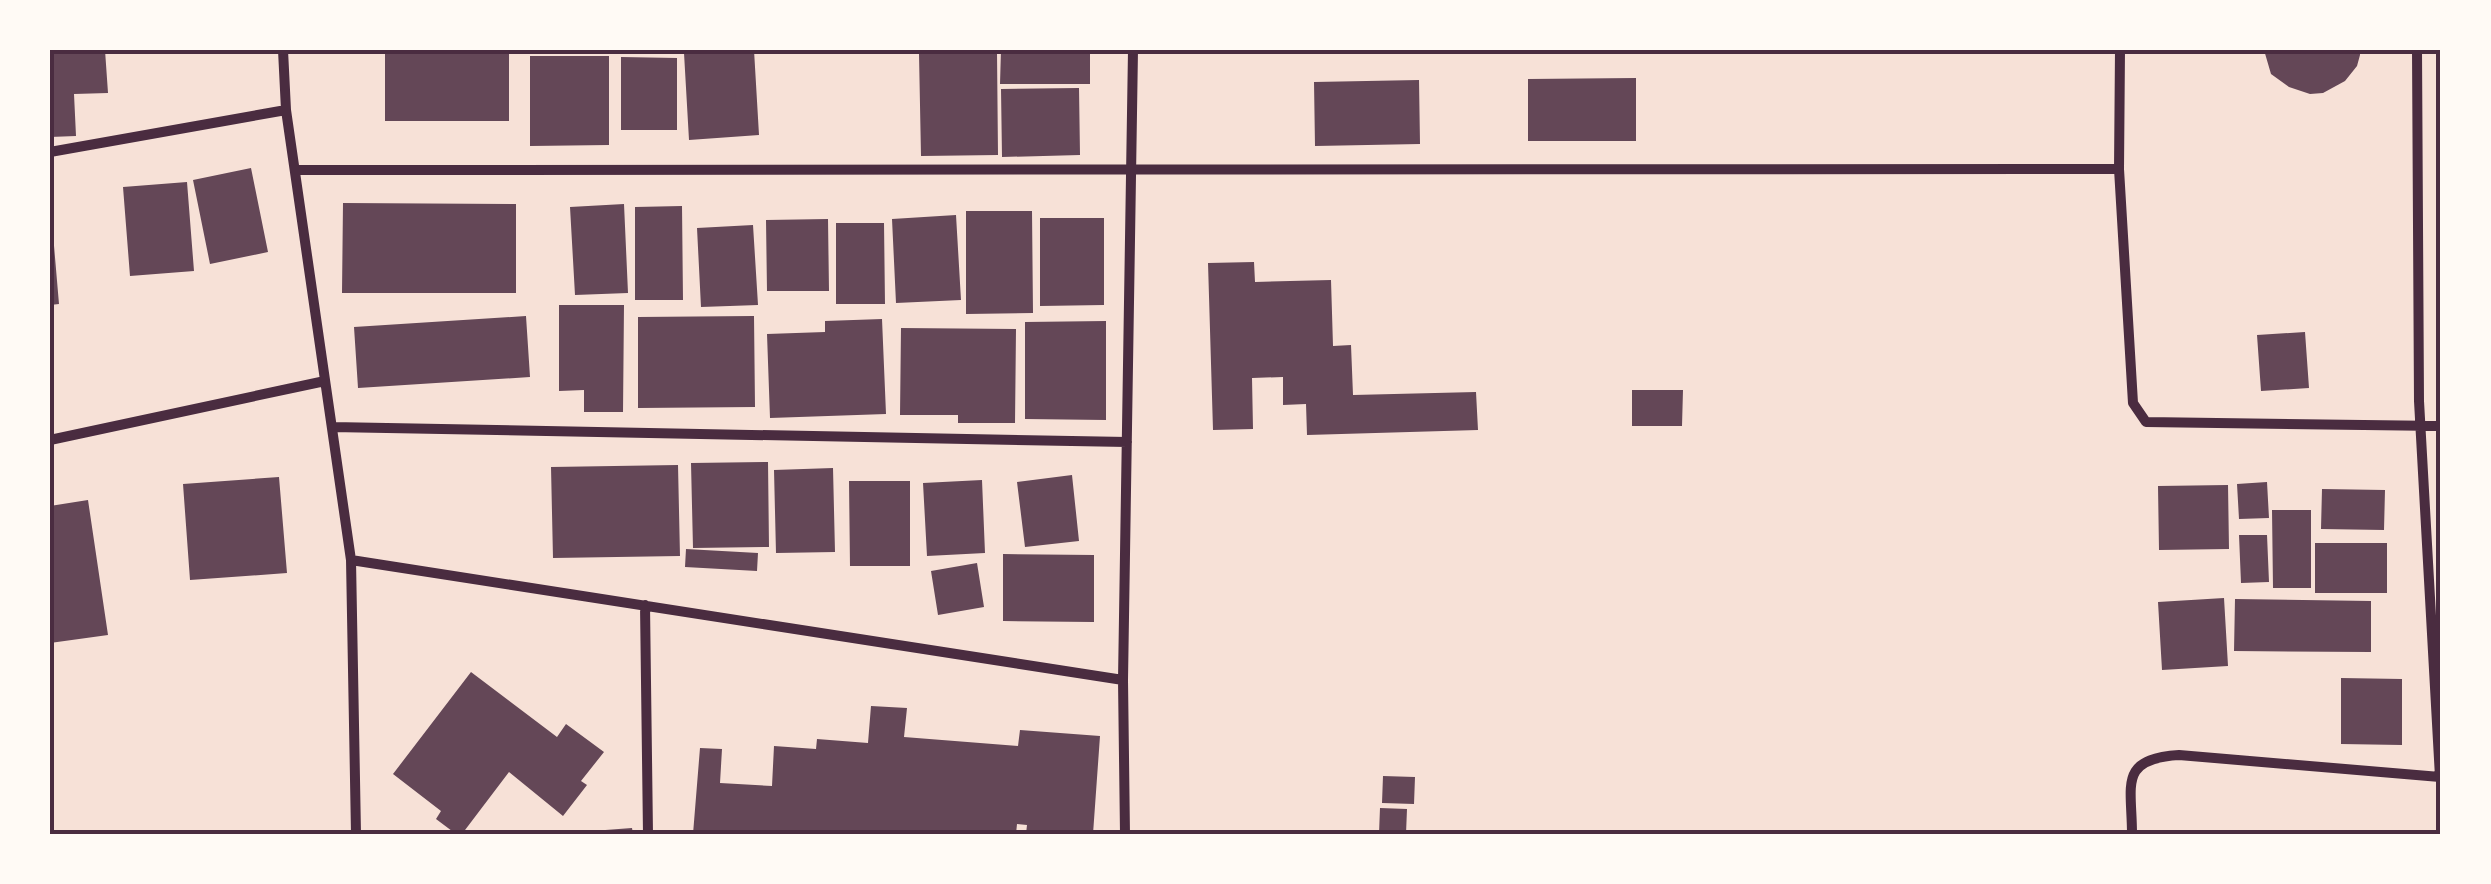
<svg xmlns="http://www.w3.org/2000/svg" width="2491" height="884" font-family="Roboto,sans-serif">
  <rect width="100%" height="100%" fill="#f7e1d7"/>
  <path fill="#644757" d="M 50,50 L 105,50 L 108,93 L 74,94 L 76,136 L 50,137 Z
    M 385,50 L 509,50 L 509,121 L 385,121 Z
    M 754,50 L 759,135 L 689,140 L 684,53 Z
    M 1001,50 L 1090,50 L 1090,84 L 1000,84 Z
    M 2264,50 L 2360,50 L 2360,55 L 2357,66 L 2345,81 L 2323,93 L 2310,94 L 2289,87 L 2271,74 Z
    M 997,53 L 998,155 L 921,156 L 919,54 Z
    M 530,56 L 609,56 L 609,145 L 530,146 Z
    M 621,57 L 677,58 L 677,130 L 621,130 Z
    M 1636,78 L 1636,141 L 1528,141 L 1528,79 Z
    M 1419,80 L 1420,144 L 1315,146 L 1314,82 Z
    M 1079,88 L 1080,155 L 1002,157 L 1001,89 Z
    M 251,168 L 268,252 L 210,264 L 193,180 Z
    M 187,182 L 194,271 L 130,276 L 123,187 Z
    M 343,203 L 516,204 L 516,293 L 342,293 Z
    M 624,204 L 628,293 L 575,295 L 570,207 Z
    M 682,206 L 683,300 L 635,300 L 635,207 Z
    M 966,211 L 1032,211 L 1033,313 L 966,314 Z
    M 956,215 L 961,300 L 896,303 L 892,219 Z
    M 1040,218 L 1104,218 L 1104,305 L 1040,306 Z
    M 828,219 L 829,291 L 767,291 L 766,220 Z
    M 836,223 L 884,223 L 885,304 L 836,304 Z
    M 753,225 L 758,305 L 701,307 L 697,228 Z
    M 53,234 L 59,304 L 50,305 L 50,235 Z
    M 1254,262 L 1255,282 L 1331,280 L 1333,346 L 1351,345 L 1353,395 L 1476,392 L 1478,430 L 1307,435 L 1306,404 L 1283,405 L 1283,377 L 1252,378 L 1253,429 L 1213,430 L 1208,263 Z
    M 559,305 L 624,305 L 623,412 L 584,412 L 584,390 L 559,391 Z
    M 526,316 L 530,377 L 358,388 L 354,327 Z
    M 754,316 L 755,407 L 638,408 L 638,317 Z
    M 882,319 L 886,414 L 770,418 L 767,334 L 825,332 L 825,321 Z
    M 1106,321 L 1106,420 L 1025,419 L 1025,322 Z
    M 901,328 L 1016,329 L 1015,423 L 958,423 L 958,415 L 900,415 Z
    M 2305,332 L 2309,388 L 2261,391 L 2257,335 Z
    M 1632,390 L 1683,390 L 1682,426 L 1632,426 Z
    M 768,462 L 769,547 L 693,548 L 691,463 Z
    M 678,465 L 680,556 L 553,558 L 551,467 Z
    M 833,468 L 835,552 L 776,553 L 774,470 Z
    M 1072,475 L 1079,541 L 1025,547 L 1017,482 Z
    M 279,477 L 287,573 L 190,580 L 183,484 Z
    M 982,480 L 985,553 L 927,556 L 923,483 Z
    M 849,481 L 910,481 L 910,566 L 850,566 Z
    M 2267,482 L 2269,518 L 2239,519 L 2237,484 Z
    M 2228,485 L 2229,549 L 2159,550 L 2158,486 Z
    M 2322,489 L 2385,490 L 2384,530 L 2321,529 Z
    M 88,500 L 108,635 L 50,643 L 50,506 Z
    M 2272,510 L 2311,510 L 2311,588 L 2273,588 Z
    M 2239,535 L 2267,535 L 2269,582 L 2241,583 Z
    M 2315,543 L 2387,543 L 2387,593 L 2315,593 Z
    M 686,549 L 758,553 L 757,571 L 685,567 Z
    M 1003,554 L 1094,555 L 1094,622 L 1003,621 Z
    M 977,563 L 984,607 L 938,615 L 931,571 Z
    M 2224,598 L 2228,666 L 2162,670 L 2158,602 Z
    M 2235,599 L 2371,601 L 2371,652 L 2234,651 Z
    M 471,672 L 557,737 L 566,724 L 604,752 L 581,781 L 587,785 L 563,816 L 509,772 L 462,834 L 456,834 L 436,819 L 441,811 L 393,774 Z
    M 2341,678 L 2402,679 L 2402,745 L 2341,744 Z
    M 871,706 L 907,708 L 904,737 L 1018,746 L 1020,730 L 1100,736 L 1093,834 L 1026,834 L 1027,825 L 1017,824 L 1016,834 L 693,834 L 700,748 L 722,749 L 720,783 L 772,786 L 774,746 L 816,749 L 817,739 L 868,743 Z
    M 1383,776 L 1415,777 L 1414,804 L 1382,803 Z
    M 1380,808 L 1407,809 L 1406,834 L 1379,834 Z
    M 632,828 L 633,834 L 592,834 L 592,831 Z"/>
  <g fill="none" stroke-linecap="round" stroke-linejoin="round">
    <path stroke="#4a2c40" stroke-width="10" d="M 2120,50 L 2119,169 L 2133,403 L 2146,422 L 2441,426
      M 286,110 L 351,560 L 1123,680 L 1133,50
      M 50,152 L 286,110 L 283,50
      M 295,170 L 2119,169
      M 332,427 L 1127,442
      M 50,440 L 325,381
      M 351,560 L 356,834
      M 645,605 L 648,834
      M 1123,680 L 1125,834
      M 2132,834 C 2132,785 2118,759 2179,755 L 2440,777 L 2419,401 L 2417,50"/>
  </g>
  <rect width="2491" height="884" fill="none" stroke="#fffaf5" stroke-width="105"/>
  <rect x="52" y="52" width="2386" height="780" fill="none" stroke="#4a2c40" stroke-width="4"/>
</svg>
